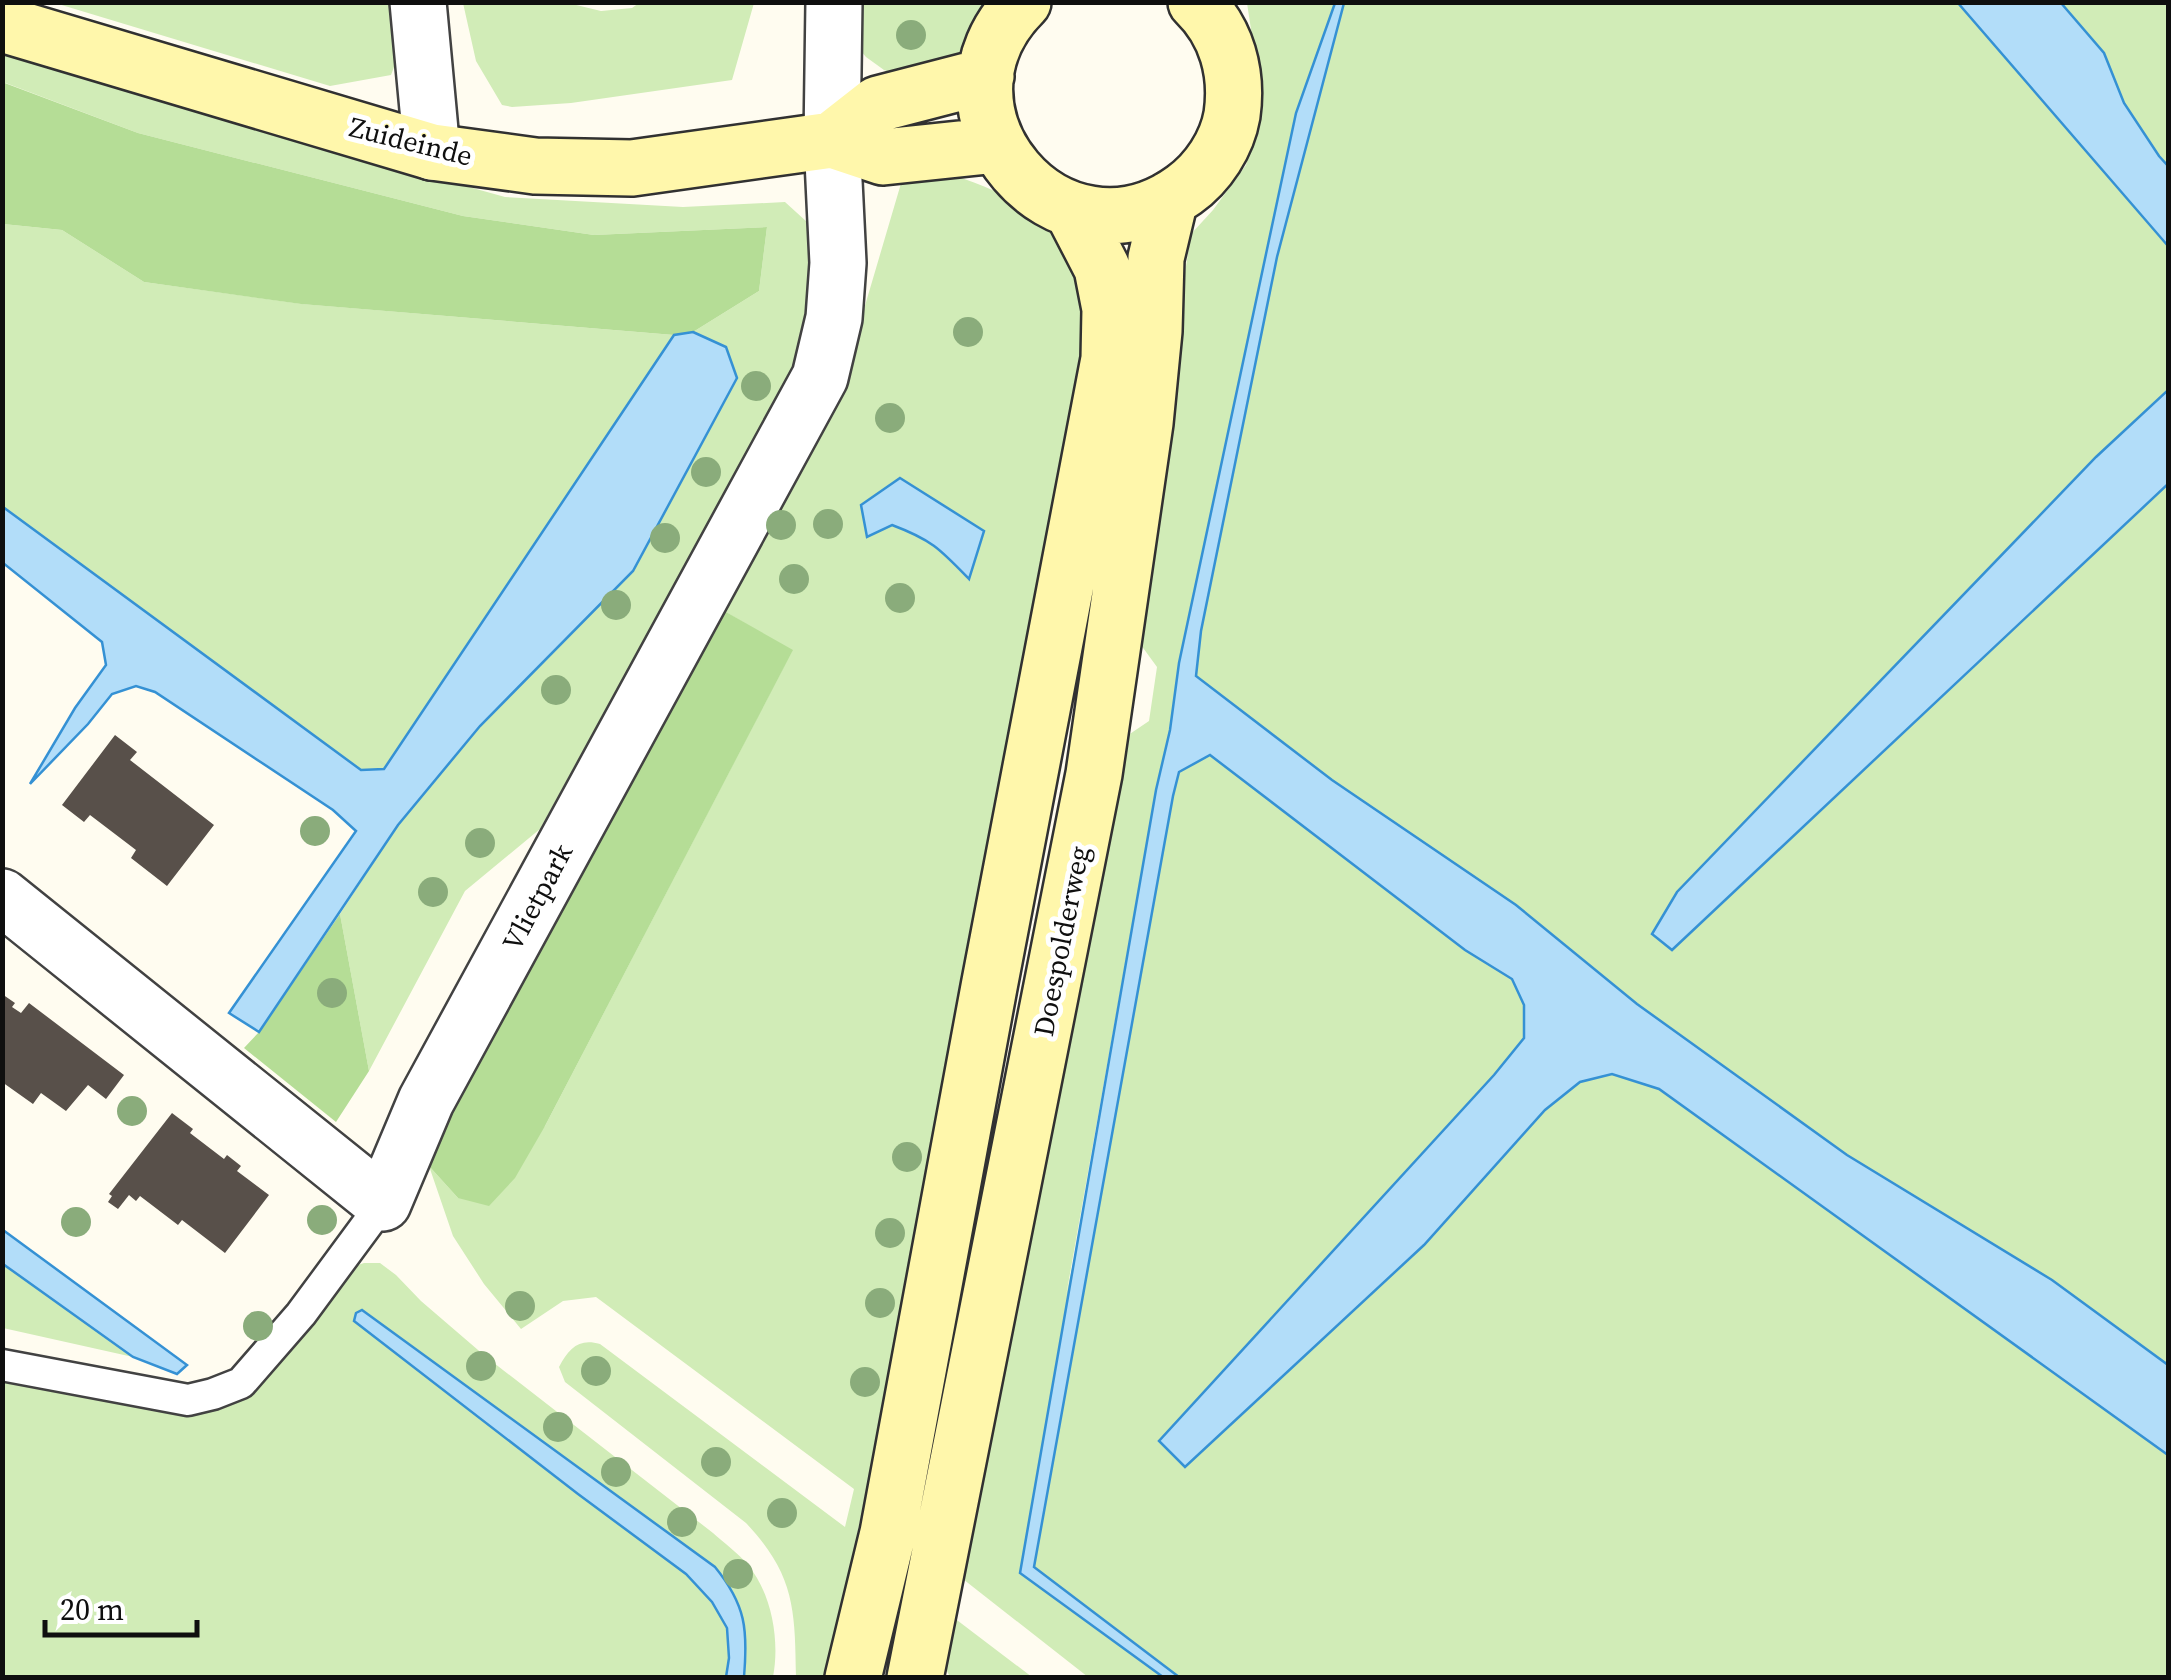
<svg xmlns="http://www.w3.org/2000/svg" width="2171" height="1680" font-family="'Source Serif 4',serif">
  <rect width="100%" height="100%" fill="#fffcf0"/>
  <path fill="#d1ecb7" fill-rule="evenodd" d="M 55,3 L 392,3 L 405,38 L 391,75 L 330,86 Z
    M 463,3 L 568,3 L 601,11 L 632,8 L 639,3 L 754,3 L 732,80 L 571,103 L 512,107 L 502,105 L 476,61 Z
    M 861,3 L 1000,3 L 967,45 L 948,63 L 901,76 L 884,70 L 866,57 L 855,44 Z
    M 1247,3 L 1958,3 L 2168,246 L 2168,390 L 2096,457 L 1672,949 L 2168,484 L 2168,1365 L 2052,1280 L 1847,1155 L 1637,1004 L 1516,905 L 1332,780 L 1179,663 L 1170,730 L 1156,790 L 1066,1296 L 1173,796 L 1179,772 L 1211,754 L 1465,950 L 1512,979 L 1524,1005 L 1524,1038 L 1494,1075 L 1160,1440 L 1185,1466 L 1424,1245 L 1545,1110 L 1581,1082 L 1612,1074 L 1659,1089 L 2168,1455 L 2168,1677 L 1088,1677 L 954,1572 L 1109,748 L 1149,721 L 1157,667 L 1130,630 L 1191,234 L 1213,210 L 1246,165 L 1262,102 Z
    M 2061,3 L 2168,3 L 2168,166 L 2159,156 L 2124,103 L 2104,53 Z
    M 2,45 L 347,153 L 505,197 L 683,207 L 785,202 L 807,222 L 814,244 L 814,301 L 795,365 L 540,829 L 465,891 L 369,1071 L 340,914 L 398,825 L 480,726 L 633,571 L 726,347 L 693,332 L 759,291 L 767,227 L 594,235 L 463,216 L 138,133 L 3,82 Z
    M 948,173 C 1001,192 1059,213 1083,268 C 1091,286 1090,311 1092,330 L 953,1053 L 829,1677 L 796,1677 C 795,1610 795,1575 746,1523 L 565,1382 L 559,1367 C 569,1348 579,1338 600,1344 L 845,1527 L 854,1489 L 596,1297 L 563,1301 L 521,1329 L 484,1284 L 453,1236 L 429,1166 L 458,1198 L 545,1126 L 792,651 L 719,608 L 859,326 L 902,180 ZM 900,478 L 968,578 L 936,544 L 892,525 L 882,528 Z
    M 3,224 L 62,230 L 144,282 L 302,304 L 674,335 L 384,769 L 361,770 L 3,507 Z
    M 364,1263 L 380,1263 L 396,1275 L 421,1301 L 485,1356 L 713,1533 C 724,1543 738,1553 748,1565 C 772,1594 780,1641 773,1677 L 744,1677 L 746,1654 L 715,1567 L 356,1313 L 354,1321 L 578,1494 L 686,1574 L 712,1602 L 727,1628 L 729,1658 L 726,1677 L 3,1678 L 3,1373 C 25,1378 48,1383 70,1389 C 131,1406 209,1435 260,1381 C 292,1348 323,1303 352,1267 Z
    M 3,1264 L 133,1357 L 3,1328 Z
    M 945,1611 L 1032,1677 L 950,1677 L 936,1650 Z"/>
  <path fill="#b5dd96" d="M 2,82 L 138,133 L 463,216 L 594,235 L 767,227 L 759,291 L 693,332 L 674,335 L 301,304 L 144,282 L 62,230 L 3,224 Z
    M 719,608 L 793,650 L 545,1126 L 515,1178 L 489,1206 L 458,1198 L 429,1166 L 444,1117 Z
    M 340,914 L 369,1071 L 336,1122 L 244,1048 L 259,1032 Z"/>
  <path fill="#b2ddf9" stroke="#3591d4" stroke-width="2.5" d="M 1335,3 L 1344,3 L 1277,257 L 1201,631 L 1196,676 L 1332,780 L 1516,905 L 1637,1004 L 1847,1155 L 2052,1280 L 2168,1365 L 2168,1455 L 1659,1089 L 1612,1074 L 1580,1082 L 1545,1110 L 1424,1245 L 1185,1467 L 1159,1441 L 1494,1075 L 1524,1038 L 1524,1005 L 1512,979 L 1465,950 L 1210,755 L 1179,772 L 1173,796 L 1034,1567 L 1179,1677 L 1163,1677 L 1020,1573 L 1156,790 L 1170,730 L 1179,663 L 1296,113 Z
    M 1958,3 L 2061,3 L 2104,53 L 2124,103 L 2159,156 L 2168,166 L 2168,246 Z
    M 693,332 L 726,347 L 737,378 L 633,571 L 480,726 L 398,825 L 259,1032 L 229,1013 L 356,831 L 333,810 L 155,692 L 136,686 L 112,694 L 88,724 L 30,784 L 75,708 L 106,665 L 102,642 L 3,563 L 3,507 L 361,770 L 384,769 L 674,335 Z
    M 2168,390 L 2168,484 L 1672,950 L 1652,934 L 1677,892 L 2096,457 Z
    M 900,478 L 984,531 L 969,579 C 940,549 932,540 892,525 L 867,537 L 861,505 Z
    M 3,1230 L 187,1365 L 177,1374 L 133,1357 L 3,1264 Z
    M 362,1310 L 715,1567 C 746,1605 748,1630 744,1677 L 726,1677 L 729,1658 L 727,1628 L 712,1602 L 686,1574 L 578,1494 L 354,1321 L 356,1313 Z"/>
  <path fill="#58504a" d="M 115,735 L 137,752 L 130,760 L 214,825 L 167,886 L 131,858 L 136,850 L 90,815 L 84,822 L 62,805 Z
    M 2,994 L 15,1003 L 12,1007 L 21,1013 L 29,1003 L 124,1075 L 106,1099 L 88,1085 L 66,1111 L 41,1093 L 33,1104 L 2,1082 Z
    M 172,1113 L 193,1129 L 190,1133 L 224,1159 L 227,1155 L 241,1166 L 237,1171 L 269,1195 L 225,1253 L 182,1220 L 178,1225 L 140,1196 L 136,1201 L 129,1195 L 118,1209 L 108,1202 L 112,1196 L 109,1194 Z"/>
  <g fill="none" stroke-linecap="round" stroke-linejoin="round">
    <defs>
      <path id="lane" d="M 2,1365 L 188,1400 L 213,1394 L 241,1383 L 301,1314 L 383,1203"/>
      <path id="street" d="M 418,2 L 432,152
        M 2,897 L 383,1203 L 426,1101 L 820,377 L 834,318 L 838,263 L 832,140 L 834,2"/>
      <path id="secondary" d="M 1023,2 C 914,110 1059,281 1184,190 C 1208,173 1227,144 1232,115 C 1238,73 1227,32 1196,2
        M 2,24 L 432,152 L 535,166 L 632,168 L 832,140 L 883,157 L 997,145
        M 832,140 L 878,104 L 986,76
        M 853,1678 L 888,1533 L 989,987 L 1109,359 L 1110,309 L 1102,268 L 1072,210
        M 915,1678 L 1094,774 L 1145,423 L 1154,331 L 1156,258 L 1170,199"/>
    </defs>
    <use href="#lane" stroke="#424242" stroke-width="35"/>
    <use href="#street" stroke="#424242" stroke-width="60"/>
    <use href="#secondary" stroke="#313131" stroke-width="60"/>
    <use href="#lane" stroke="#fff" stroke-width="30"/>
    <use href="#street" stroke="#fff" stroke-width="55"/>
    <use href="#secondary" stroke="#fff7ab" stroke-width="55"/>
  </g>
  <g fill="#8aac7b">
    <circle cx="911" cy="35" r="15"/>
    <circle cx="968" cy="332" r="15"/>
    <circle cx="756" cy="386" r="15"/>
    <circle cx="890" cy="418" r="15"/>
    <circle cx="706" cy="472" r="15"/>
    <circle cx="828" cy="524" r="15"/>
    <circle cx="781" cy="525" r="15"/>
    <circle cx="665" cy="538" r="15"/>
    <circle cx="794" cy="579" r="15"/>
    <circle cx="900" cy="598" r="15"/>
    <circle cx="616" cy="605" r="15"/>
    <circle cx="556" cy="690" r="15"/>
    <circle cx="315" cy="831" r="15"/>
    <circle cx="480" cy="843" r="15"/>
    <circle cx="433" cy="892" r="15"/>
    <circle cx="332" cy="993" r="15"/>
    <circle cx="132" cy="1111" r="15"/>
    <circle cx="907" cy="1157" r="15"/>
    <circle cx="322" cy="1220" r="15"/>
    <circle cx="76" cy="1222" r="15"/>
    <circle cx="890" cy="1233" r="15"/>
    <circle cx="880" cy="1303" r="15"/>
    <circle cx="520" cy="1306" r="15"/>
    <circle cx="258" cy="1326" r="15"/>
    <circle cx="481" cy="1366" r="15"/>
    <circle cx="596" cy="1371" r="15"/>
    <circle cx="865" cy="1382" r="15"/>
    <circle cx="558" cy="1427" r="15"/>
    <circle cx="716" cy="1462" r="15"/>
    <circle cx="616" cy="1472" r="15"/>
    <circle cx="782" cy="1513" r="15"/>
    <circle cx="682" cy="1522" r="15"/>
    <circle cx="738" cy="1574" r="15"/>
  </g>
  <g text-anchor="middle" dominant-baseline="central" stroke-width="10" stroke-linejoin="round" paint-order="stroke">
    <g font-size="28" fill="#0f0f0f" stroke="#fff">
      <text transform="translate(411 141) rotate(14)">Zuideinde</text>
      <text transform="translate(537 897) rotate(-62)">Vlietpark</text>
      <text transform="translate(1061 941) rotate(-79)">Doespolderweg</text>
    </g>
  </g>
  <rect width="2171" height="1680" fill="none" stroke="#0f0f0f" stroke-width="10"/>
  <path d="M45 1620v15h152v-15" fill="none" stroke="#0f0f0f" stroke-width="5"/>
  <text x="60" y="1620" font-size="30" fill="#0f0f0f" stroke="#ffffff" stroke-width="8" paint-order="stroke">20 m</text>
</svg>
